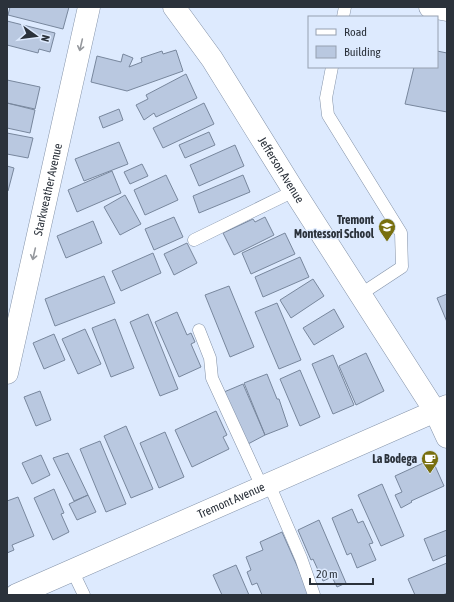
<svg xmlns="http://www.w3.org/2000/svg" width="454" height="602" font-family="'Asap Condensed',sans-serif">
  <rect width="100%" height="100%" fill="#ddeafe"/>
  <path fill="#b9c8e0" stroke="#78879d" d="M 10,7 L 69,7 L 63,29 L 8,15 Z
    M 7,21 L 55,33 L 50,52 L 39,49 L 38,53 L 7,45 Z
    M 176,50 L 183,71 L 127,91 L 91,82 L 97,56 L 121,62 L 123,54 L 133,58 L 129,67 L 142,62 L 141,58 L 162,51 L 163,54 Z
    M 437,51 L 447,53 L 447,112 L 405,104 L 414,67 L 437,67 Z
    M 186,74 L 197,98 L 156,117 L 154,113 L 144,120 L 136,105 L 148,99 L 146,95 Z
    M 7,80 L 40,87 L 35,109 L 7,103 Z
    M 7,103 L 35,110 L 30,133 L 7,128 Z
    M 204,103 L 214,124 L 163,148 L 153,128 Z
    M 119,109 L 123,120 L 103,128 L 99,117 Z
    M 209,132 L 215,145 L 185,158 L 179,145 Z
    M 7,133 L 33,138 L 28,158 L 7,154 Z
    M 119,142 L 128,164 L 84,181 L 75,159 Z
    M 235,145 L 244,166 L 199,186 L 190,165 Z
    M 142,164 L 148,176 L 130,184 L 124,172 Z
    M 7,166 L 14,168 L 8,191 L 7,191 Z
    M 112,171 L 121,193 L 77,212 L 68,190 Z
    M 166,175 L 178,200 L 145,215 L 134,190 Z
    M 243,175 L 250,192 L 199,213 L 193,196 Z
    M 125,195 L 141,224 L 120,235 L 104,207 Z
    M 174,217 L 183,237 L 154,250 L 145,229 Z
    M 265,217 L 274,235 L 234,255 L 223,233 L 253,219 L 255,222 Z
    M 93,221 L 102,243 L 66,258 L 57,236 Z
    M 285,233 L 295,254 L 251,274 L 242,253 Z
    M 187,243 L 197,263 L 174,275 L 164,254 Z
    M 153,253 L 161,273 L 121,291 L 112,271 Z
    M 300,257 L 309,277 L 263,297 L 255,277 Z
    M 104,276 L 115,303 L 55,326 L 45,299 Z
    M 313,279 L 324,296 L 291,318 L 280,300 Z
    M 229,286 L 254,347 L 230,357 L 205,295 Z
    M 447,294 L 447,322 L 437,298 Z
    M 277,303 L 301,360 L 279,369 L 255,312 Z
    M 334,309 L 344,327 L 314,345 L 303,328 Z
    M 177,312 L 187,335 L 191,333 L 195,342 L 191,344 L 201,367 L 179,377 L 155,322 Z
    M 148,314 L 178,389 L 160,396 L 130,322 Z
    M 115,319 L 134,368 L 111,377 L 92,328 Z
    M 85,329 L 101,364 L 78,374 L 62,339 Z
    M 54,334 L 65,360 L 44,369 L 33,343 Z
    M 366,353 L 384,391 L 356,405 L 339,366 Z
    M 333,355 L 354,405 L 333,414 L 312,364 Z
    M 300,370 L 320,417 L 300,426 L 280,379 Z
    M 267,374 L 277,399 L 279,399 L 288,426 L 265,435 L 244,383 Z
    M 243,384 L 265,435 L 248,444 L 224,392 Z
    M 40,391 L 51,420 L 36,426 L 24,397 Z
    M 216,411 L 227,435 L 223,437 L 229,449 L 192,467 L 175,430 Z
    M 126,426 L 153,489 L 131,498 L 104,436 Z
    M 165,432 L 184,477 L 159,488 L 140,443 Z
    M 100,441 L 126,504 L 106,512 L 80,449 Z
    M 68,453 L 88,495 L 74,501 L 53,458 Z
    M 41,455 L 50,475 L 32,484 L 22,463 Z
    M 432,459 L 444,486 L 411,501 L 412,502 L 401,508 L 395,495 L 402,492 L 395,476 Z
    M 382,484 L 404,536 L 381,546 L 358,495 Z
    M 54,489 L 64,513 L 61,514 L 69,532 L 53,540 L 34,498 Z
    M 88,495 L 96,512 L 77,520 L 69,504 Z
    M 18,497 L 34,536 L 12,545 L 14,550 L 7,553 L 7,501 Z
    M 352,509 L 358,523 L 363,521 L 373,543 L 369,544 L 376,560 L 357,568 L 351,553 L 347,555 L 332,518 Z
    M 319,520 L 346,583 L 337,587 L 332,577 L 323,581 L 313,559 L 311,560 L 298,530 Z
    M 447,530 L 447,555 L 433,561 L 424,539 Z
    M 282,532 L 310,595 L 262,595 L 257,583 L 252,585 L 247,572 L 251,570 L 246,557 L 263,550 L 260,542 Z
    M 447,563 L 447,593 L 443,595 L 415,595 L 408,579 Z
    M 236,565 L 249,595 L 222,595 L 213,575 Z"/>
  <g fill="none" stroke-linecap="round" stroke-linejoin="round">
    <defs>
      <path id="lane" d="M 343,17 L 345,7
        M 332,67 L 326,98 L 328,115 L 401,233 L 402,267 L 361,294
        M 194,240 L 294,191
        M 199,330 L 210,358 L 212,378 L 262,487
        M 269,484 L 301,558 L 314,595
        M 72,570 L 84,595"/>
      <g id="street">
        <path d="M 430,7 L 447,10"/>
        <path id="s1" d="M 7,373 L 89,7"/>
        <path id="s2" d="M 16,595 L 447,406"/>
      </g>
      <g id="secondary">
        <path id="s3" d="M 174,7 L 212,59 L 294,191 L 435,411 L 447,437"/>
      </g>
    </defs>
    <use href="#lane" stroke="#8392a8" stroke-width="13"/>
    <use href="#street" stroke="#8392a8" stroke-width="23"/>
    <use href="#secondary" stroke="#8392a8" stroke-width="23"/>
    <use href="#lane" stroke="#fff" stroke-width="12"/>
    <use href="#street" stroke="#fff" stroke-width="22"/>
    <use href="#secondary" stroke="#fff" stroke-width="22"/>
  </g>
  <defs><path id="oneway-shaft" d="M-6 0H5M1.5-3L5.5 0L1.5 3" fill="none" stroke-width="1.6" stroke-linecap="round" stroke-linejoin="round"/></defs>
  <g stroke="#95989d">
    <use href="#oneway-shaft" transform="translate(81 45) rotate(103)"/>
    <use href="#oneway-shaft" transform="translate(34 254) rotate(103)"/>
  </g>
  <defs>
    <symbol id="school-pin" viewBox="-11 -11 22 30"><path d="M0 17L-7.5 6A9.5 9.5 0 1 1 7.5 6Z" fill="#786f0f" stroke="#ddeafe"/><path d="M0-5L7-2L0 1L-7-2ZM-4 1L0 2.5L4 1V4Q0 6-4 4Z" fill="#fff"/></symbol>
    <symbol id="cafe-pin" viewBox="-11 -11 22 30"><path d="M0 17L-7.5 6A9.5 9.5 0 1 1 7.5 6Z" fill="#786f0f" stroke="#ddeafe"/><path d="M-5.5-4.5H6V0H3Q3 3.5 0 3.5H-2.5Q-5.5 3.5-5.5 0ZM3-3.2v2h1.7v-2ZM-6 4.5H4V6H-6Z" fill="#fff"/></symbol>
  </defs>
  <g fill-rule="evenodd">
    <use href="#school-pin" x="377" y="217" width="20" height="27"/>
    <use href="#cafe-pin" x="420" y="449" width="20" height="27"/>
  </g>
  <g text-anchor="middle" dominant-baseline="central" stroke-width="3" stroke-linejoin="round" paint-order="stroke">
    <g font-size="12" fill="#2b323b" stroke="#ddeafe">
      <text stroke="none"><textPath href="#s3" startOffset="195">Jefferson Avenue</textPath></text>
      <text stroke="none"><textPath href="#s1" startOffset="188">Starkweather Avenue</textPath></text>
      <text stroke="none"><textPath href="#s2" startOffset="235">Tremont Avenue</textPath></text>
    </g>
    <g font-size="12" font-weight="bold" fill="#2b323b" stroke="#ddeafe" text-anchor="end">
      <text x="374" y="220">Tremont<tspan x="374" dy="14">Montessori School</tspan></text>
      <text x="417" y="459">La Bodega</text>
    </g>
  </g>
  <rect width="454" height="602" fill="none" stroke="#2b323b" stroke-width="16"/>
  <rect x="308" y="16" width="130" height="52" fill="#ddeafe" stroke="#96a0b0"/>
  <rect x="316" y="29" width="20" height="6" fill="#ffffff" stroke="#96a0b0"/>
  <text x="344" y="36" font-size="12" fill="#2b323b">Road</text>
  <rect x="316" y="46" width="20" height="12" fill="#b9c8e0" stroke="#96a0b0"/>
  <text x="344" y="56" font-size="12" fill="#2b323b">Building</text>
  <g transform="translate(36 36) rotate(104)" stroke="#ddeafe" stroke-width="3" paint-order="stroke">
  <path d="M0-3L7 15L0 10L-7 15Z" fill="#2b323b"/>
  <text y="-6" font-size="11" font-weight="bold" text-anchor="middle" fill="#2b323b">N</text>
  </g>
  <path d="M310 578v6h63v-6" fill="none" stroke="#2b323b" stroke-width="2"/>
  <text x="316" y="578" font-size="12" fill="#2b323b" stroke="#ddeafe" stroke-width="3" paint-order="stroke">20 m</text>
</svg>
